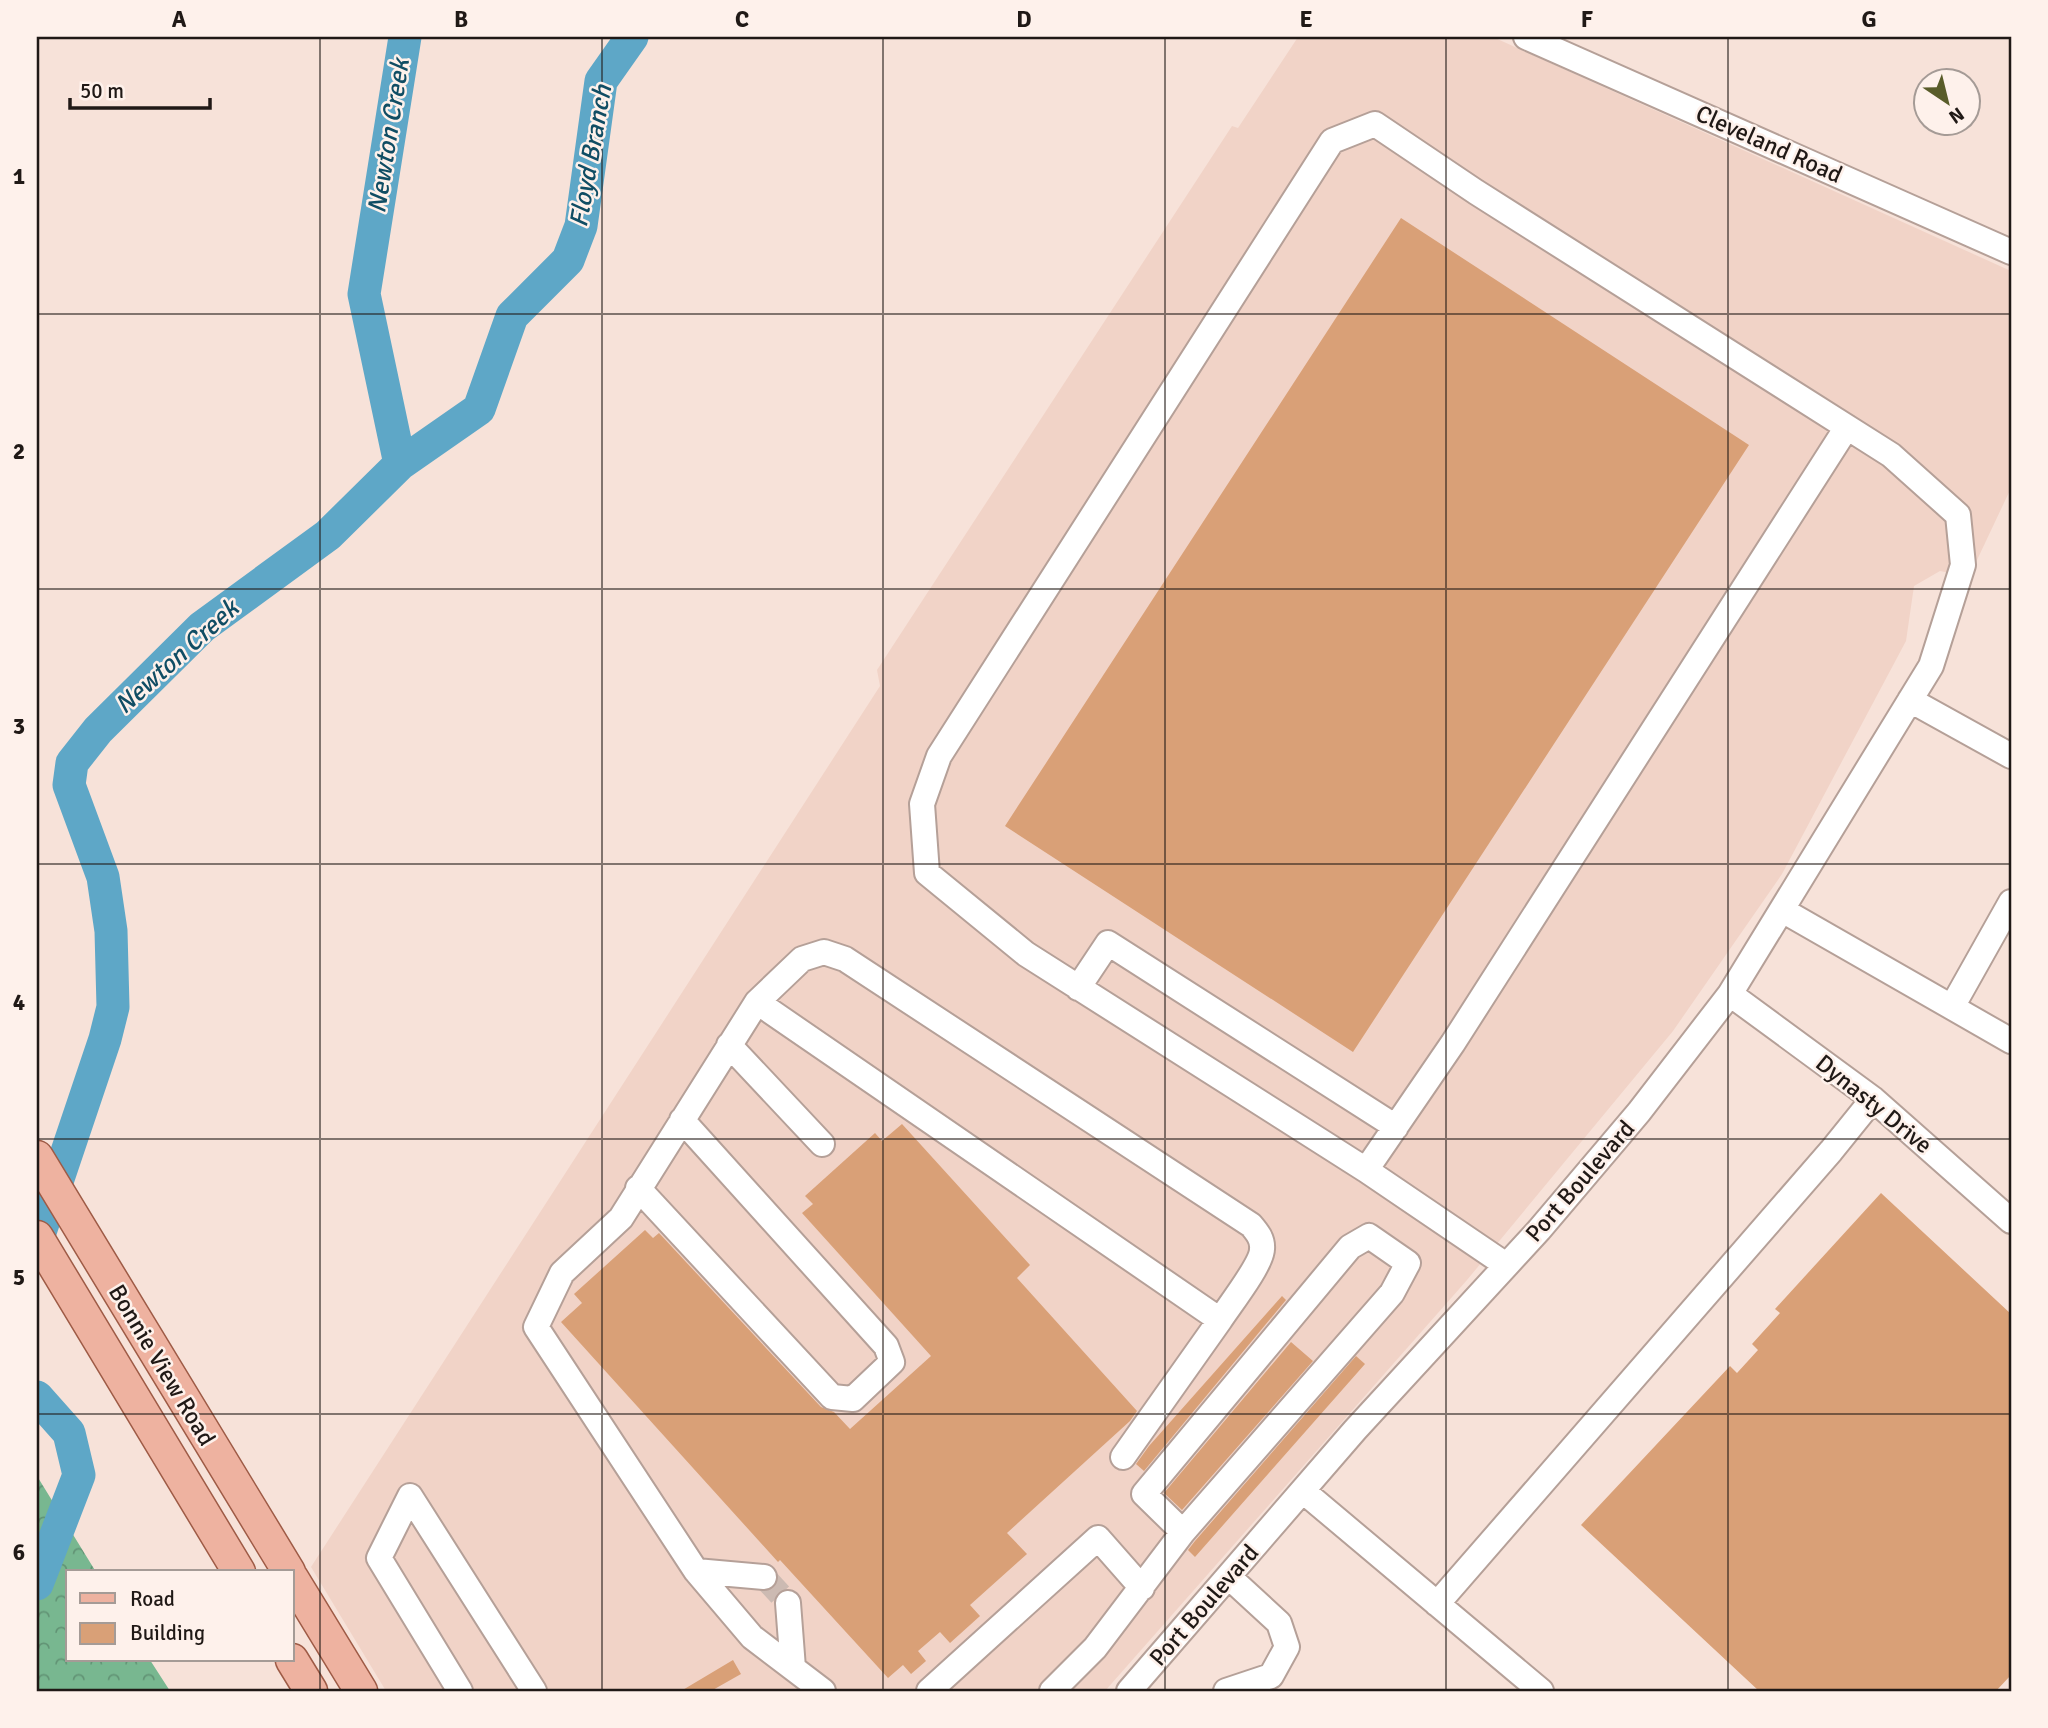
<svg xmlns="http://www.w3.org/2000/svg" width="2048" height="1728" font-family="Signika,sans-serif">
  <defs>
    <pattern id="forest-crowns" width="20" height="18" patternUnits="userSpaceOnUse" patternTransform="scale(1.75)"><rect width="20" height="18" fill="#78b790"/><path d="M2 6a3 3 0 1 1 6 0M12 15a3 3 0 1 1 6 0" fill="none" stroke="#629475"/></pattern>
  </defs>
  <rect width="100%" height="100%" fill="#f7e2d9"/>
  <path fill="#f1d3c7" d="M 1298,37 L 1493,37 L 2011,271 L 2011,488 L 1969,577 L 1940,571 L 1914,586 L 1906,641 L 1782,874 L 1673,1031 L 1467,1280 L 1105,1691 L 386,1691 L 311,1567 L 880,686 L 877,670 L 1232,126 L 1238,128 Z"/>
  <path fill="url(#forest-crowns)" d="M 37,1476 L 96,1572 L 68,1572 L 68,1660 L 150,1660 L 170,1691 L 37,1691 Z"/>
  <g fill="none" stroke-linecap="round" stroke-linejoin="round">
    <path stroke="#5ea7c7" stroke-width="33" d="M 400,464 L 479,409 L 512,316 L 568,260 L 581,226 L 601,81 L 632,37
      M 37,1241 L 105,1039 L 113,1007 L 111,931 L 103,877 L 69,785 L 72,763 L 98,730 L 202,627 L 328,535 L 400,464 L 364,294 L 405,37
      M 37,1397 L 69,1433 L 79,1475 L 37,1584"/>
  </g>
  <path fill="#d9a077" d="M 1401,218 L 1749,445 L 1353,1052 L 1005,826 Z
    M 902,1124 L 1030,1265 L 1017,1278 L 1137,1411 L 1130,1421 L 1007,1533 L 1027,1554 L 970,1605 L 980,1616 L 950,1643 L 940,1632 L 918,1651 L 926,1661 L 911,1674 L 903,1665 L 888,1678 L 780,1560 L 778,1562 L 561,1322 L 582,1303 L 574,1294 L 645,1230 L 653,1238 L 659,1233 L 821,1407 L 834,1412 L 850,1429 L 931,1356 L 802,1213 L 813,1204 L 805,1196 L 875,1133 L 882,1141 Z
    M 1881,1193 L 2011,1314 L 2011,1675 L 1996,1691 L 1759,1691 L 1581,1525 L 1730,1366 L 1737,1373 L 1758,1350 L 1752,1344 L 1780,1313 L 1775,1309 Z
    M 1282,1296 L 1286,1300 L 1144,1471 L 1136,1464 L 1149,1446 Z
    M 1291,1342 L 1313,1361 L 1182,1510 L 1164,1493 Z
    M 1356,1356 L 1365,1364 L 1195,1557 L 1188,1550 L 1195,1541 Z
    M 733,1660 L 741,1674 L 711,1691 L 681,1691 Z"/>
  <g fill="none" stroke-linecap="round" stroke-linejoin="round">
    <path stroke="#ccbab2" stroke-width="24" stroke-dasharray="24 12" stroke-linecap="butt" d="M 764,1577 L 788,1603"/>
    <defs>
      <path id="minor" d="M 1526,37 L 2011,252
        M 1910,700 L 2011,756
        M 1782,910 L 2011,1041
        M 1078,988 L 1108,943 L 1396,1127
        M 1730,994 L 1873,1099 L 2011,1221
        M 757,1002 L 802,959 L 824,952 L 845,959 L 1251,1225 C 1257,1232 1263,1239 1262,1249 C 1262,1264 1229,1306 1220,1320
        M 1952,1007 L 2011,902
        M 729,1045 L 822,1144
        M 1366,1170 L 1453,1043 L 1847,427
        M 638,1188 L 832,1397 L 853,1399 L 892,1362 L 886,1346 L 682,1120
        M 1303,1491 L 1541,1691
        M 696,1571 L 764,1577
        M 788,1603 L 793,1668
        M 1437,1604 L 1831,1151 L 1873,1099
        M 460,1691 L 379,1558 L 410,1496 L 534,1691
        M 823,1691 L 752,1637 L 696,1571 L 536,1327 L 562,1273 L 621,1218 L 757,1002 L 1220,1320 L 1123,1457
        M 929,1691 L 1098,1538 L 1142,1588
        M 1052,1691 L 1095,1648 L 1183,1532 L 1392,1293 L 1408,1263 L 1369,1236 L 1350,1247 L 1144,1494 L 1183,1532
        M 1129,1691 L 1355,1430 L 1539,1230 L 1639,1112 L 1730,994 L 1931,666 L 1963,565 L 1958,515 L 1891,455 L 1476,192 L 1375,124 L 1332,141 L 939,756 L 922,804 L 927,873 L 1026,954 L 1366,1170 L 1506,1265
        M 1226,1691 L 1271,1676 L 1287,1647 L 1279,1623 L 1229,1577"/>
      <path id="major" d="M 37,1157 L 289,1572
        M 37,1237 L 239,1572
        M 292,1578 L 361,1691
        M 292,1660 L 311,1691"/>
    </defs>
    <use href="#minor" stroke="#b5a098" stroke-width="28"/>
    <use href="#major" stroke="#9e5b46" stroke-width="35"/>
    <use href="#minor" stroke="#fff" stroke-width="24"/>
    <use href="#major" stroke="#eeb2a0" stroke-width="32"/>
  </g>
  <path fill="none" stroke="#201916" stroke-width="2" stroke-opacity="0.55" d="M 320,37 L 320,1691M 602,37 L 602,1691M 883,37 L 883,1691M 1165,37 L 1165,1691M 1446,37 L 1446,1691M 1728,37 L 1728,1691M 37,314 L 2011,314M 37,589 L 2011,589M 37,864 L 2011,864M 37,1139 L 2011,1139M 37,1414 L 2011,1414"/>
  <g text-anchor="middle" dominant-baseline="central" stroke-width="5" stroke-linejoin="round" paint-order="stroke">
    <g font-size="24" fill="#201916" stroke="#fef1eb">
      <text transform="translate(1769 144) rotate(24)">Cleveland Road</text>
      <text transform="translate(1874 1104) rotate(39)">Dynasty Drive</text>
      <text transform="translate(1580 1181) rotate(-49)">Port Boulevard</text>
      <text transform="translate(162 1365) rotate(59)">Bonnie View Road</text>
      <text transform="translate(1204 1605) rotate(-49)">Port Boulevard</text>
    </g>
    <g font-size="26" font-style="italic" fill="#104d64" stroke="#fef1eb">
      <text transform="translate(389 136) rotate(-81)">Newton Creek</text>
      <text transform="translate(591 156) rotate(-80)">Floyd Branch</text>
      <text transform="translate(177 657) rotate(-42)">Newton Creek</text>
    </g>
  </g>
  <rect width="2048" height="1728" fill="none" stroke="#fef1eb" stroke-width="77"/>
  <rect x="66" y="1570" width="228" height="91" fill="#fef1eb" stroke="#a59b96" stroke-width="2"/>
  <rect x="80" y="1593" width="35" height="10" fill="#eeb2a0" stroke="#a59b96" stroke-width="2"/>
  <text x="130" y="1606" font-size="21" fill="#201916">Road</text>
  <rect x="80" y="1623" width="35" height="21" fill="#d9a077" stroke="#a59b96" stroke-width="2"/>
  <text x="130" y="1640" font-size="21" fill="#201916">Building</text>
  <g transform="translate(1947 102) rotate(145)"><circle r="33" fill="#fef1eb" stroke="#a59b96" stroke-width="2"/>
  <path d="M0-5L12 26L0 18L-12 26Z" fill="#595c29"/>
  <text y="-10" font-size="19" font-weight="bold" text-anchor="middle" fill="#201916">N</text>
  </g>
  <path d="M70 98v10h140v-10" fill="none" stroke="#201916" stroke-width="3.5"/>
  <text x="80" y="98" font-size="21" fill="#201916" stroke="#fef1eb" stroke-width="5" paint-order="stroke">50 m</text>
  <rect x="38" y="38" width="1972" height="1652" fill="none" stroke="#201916" stroke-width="2.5"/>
  <g font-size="23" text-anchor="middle" font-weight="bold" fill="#201916">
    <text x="179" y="27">A</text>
    <text x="461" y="27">B</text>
    <text x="742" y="27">C</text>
    <text x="1024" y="27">D</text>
    <text x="1306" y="27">E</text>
    <text x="1587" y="27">F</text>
    <text x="1869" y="27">G</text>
    <text x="19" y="184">1</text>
    <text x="19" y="459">2</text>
    <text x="19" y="734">3</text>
    <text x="19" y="1010">4</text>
    <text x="19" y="1285">5</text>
    <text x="19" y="1560">6</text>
  </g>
</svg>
